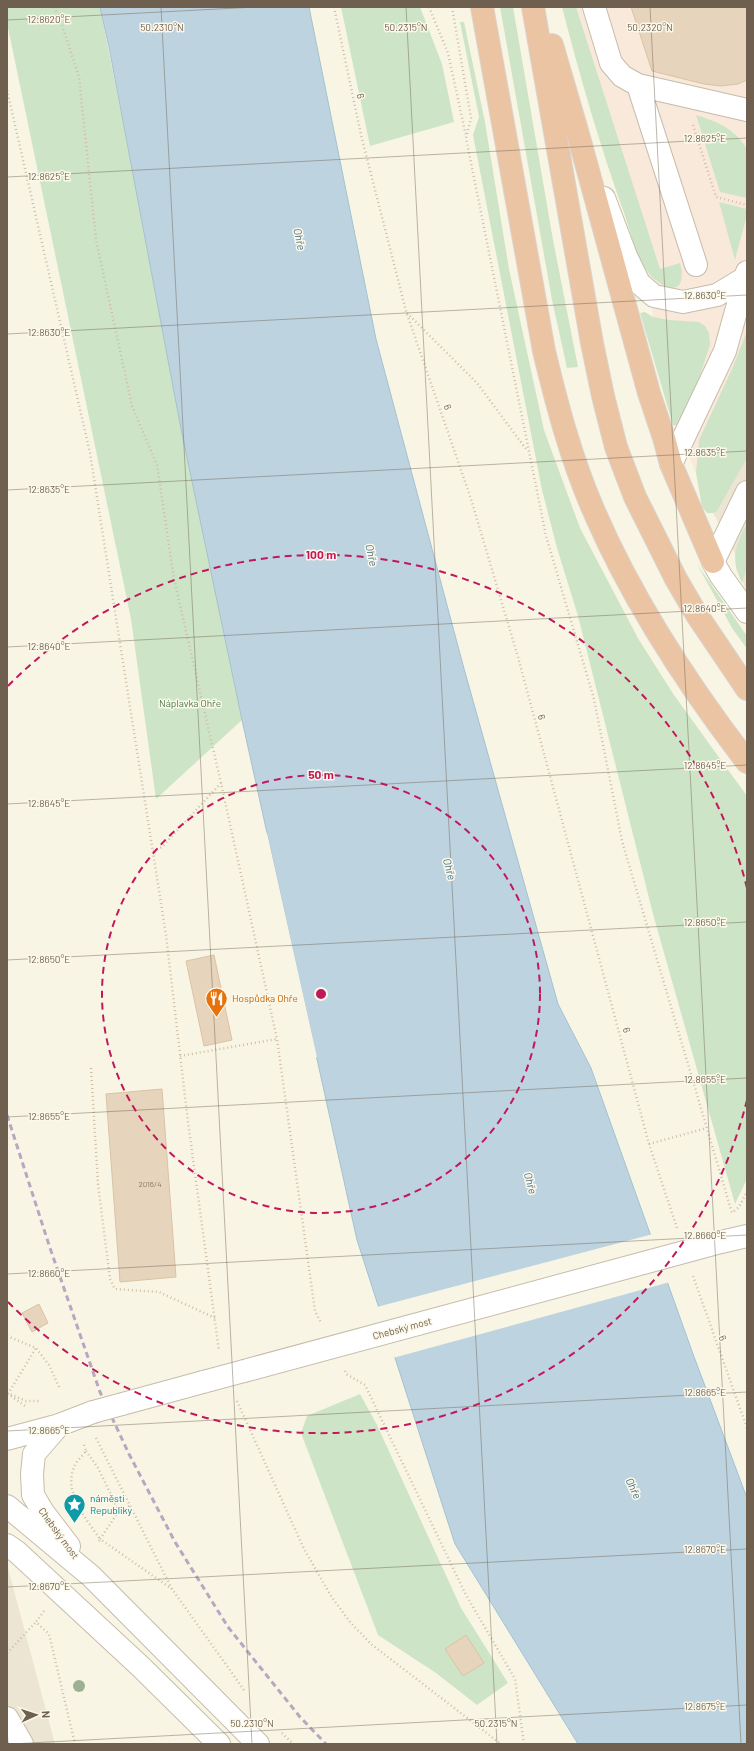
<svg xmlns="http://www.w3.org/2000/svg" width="754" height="1751" font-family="Barlow,sans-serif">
  <rect width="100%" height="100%" fill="#f9f5e5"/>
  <path fill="#ede5d3" d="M 747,411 L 747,591 L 736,569 L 735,554 L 713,513 Z
    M 7,1564 L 12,1583 L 55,1744 L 7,1744 Z"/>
  <path fill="#f8e9da" d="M 576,7 L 747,7 L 747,411 L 713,513 L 688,454 L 653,317 L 646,263 Z"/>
  <path fill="#cde5c6" d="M 7,7 L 100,7 L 242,720 L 156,799 L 131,619 L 7,23 Z
    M 341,7 L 420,7 L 442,64 L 454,122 L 370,146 Z
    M 500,7 L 513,7 L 553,240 L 578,367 L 567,368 L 552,300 Z
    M 562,7 L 576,7 L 660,269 L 680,263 C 686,284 677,296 657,281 C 637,266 632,235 624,213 C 600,146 580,77 562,7 Z
    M 460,22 L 464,22 L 485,122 L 509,269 L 544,430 L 580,528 L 639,640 L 674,695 L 747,796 L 747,1179 L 735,1204 L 653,914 L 578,616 L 557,548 L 542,490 L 473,135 L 479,117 Z
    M 696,115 C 718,122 734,128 747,149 L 747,198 L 720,192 Z
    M 719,202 L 747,209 L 747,215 L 735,260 Z
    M 645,312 L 653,317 L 669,320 L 699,322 L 705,326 L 709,333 L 710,345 L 689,408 L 678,426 L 673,425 L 640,313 Z
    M 747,331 L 747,458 L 717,511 L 713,513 L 707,513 L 702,507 L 696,473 L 699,440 L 732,369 Z
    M 747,524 L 747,567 L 742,583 C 731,559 734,548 747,524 Z
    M 697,564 L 747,636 L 747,649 L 732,628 Z
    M 360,1394 L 377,1425 L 461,1608 L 508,1683 L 477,1705 L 436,1673 L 378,1635 L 301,1433 L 307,1416 Z"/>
  <path fill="#bdd4e0" stroke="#a4c1d0" d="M 100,7 L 309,7 L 376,339 L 463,665 L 558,1004 L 591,1068 L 693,1354 L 747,1498 L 747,1744 L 578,1744 L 455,1544 L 357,1240 L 242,720 L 181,429 L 109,47 Z"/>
  <path fill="#f9f5e5" d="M 265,833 L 267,833 L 317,1057 L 315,1058 Z
    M 653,1234 L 670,1282 L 393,1358 L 377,1307 Z"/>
  <path fill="#e6d4bc" stroke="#dbc3a3" d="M 631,7 L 747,7 L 747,80 L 738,84 L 721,86 L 704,84 L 652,71 Z
    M 214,955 L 232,1040 L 204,1046 L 186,961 Z
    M 162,1089 L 176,1277 L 120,1282 L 106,1094 Z
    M 39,1304 L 48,1323 L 32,1332 L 22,1313 Z
    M 466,1635 L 484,1663 L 463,1676 L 445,1649 Z"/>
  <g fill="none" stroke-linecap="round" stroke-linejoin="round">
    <defs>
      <path id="minor" d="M 594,7 L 611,63 L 622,76 L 638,85 L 696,265
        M 638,85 L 747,110
        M 604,198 L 626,256 L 639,283 L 654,296 L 683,302 L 717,295 L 745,278
        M 671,464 L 725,351 L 747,272
        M 747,492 L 713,562 L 721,576 L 747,612
        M 721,1242 L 747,1236
        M 203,1382 L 244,1371
        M 59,1425 L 34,1454 L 32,1474 L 33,1495 L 43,1512 L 69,1546
        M 7,1439 L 59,1425 L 93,1412
        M 7,1506 L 91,1576 L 258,1744
        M 7,1545 L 17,1552 L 141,1667 L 219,1744
        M 7,1718 L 22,1744"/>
      <path id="highway" d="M 482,7 L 544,351 C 557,405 571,458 593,509 C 632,600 687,684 747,762
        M 533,7 L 592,343 L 603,396 L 616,447 L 635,497 L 676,579 L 697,615 L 747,689
        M 552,45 L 578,134 L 649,393 L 664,438 L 671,464 L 713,562"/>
    </defs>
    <use href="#minor" stroke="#c6bcab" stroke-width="24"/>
    <use href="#highway" stroke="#dad5d1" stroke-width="24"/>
    <path stroke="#cfbda4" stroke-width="2.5" stroke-dasharray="1 3" stroke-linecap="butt" d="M 54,7 L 60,19 L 79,77 L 96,240 L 132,406 L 157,465 L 174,579 L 221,783 L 277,1039 L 315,1311 L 321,1323
      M 334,7 L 361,135 L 406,311 L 471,499 L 518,657 L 649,1144 L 677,1228
      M 429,7 L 448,53 L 466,136
      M 452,7 L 471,118 L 466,138 L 546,536 L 594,699 L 622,841 L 732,1213
      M 7,90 L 90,453 L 166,935 L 188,1122 L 219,1351
      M 693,125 L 716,197 L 747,205
      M 407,313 L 477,383 L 526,449
      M 153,851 L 162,847 L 221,783
      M 180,1056 L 277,1039
      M 91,1068 L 98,1184 L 110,1279 L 115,1289 L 159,1292 L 215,1318
      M 649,1144 L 707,1128
      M 734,1211 L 739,1207 L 747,1192
      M 693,1276 L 747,1428
      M 7,1336 L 36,1348 L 49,1365 L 60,1389
      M 345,1371 L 346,1374 L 365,1385 L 466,1595 L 515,1679 L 524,1744
      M 7,1393 L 26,1401 L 41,1401
      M 8,1394 L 36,1348
      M 11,1396 L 25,1406
      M 237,1401 L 304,1549 L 331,1596 L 350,1622 L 371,1644 L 501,1744
      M 96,1438 L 172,1589 L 244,1690
      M 84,1445 L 86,1451 C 83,1455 79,1459 76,1463 C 61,1491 85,1517 100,1539 L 98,1544
      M 86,1451 L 98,1468 L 119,1511
      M 129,1506 L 119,1511 L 100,1539 L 172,1589
      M 44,1611 L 36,1622 L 49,1634 L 75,1744
      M 7,1653 L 36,1622
      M 282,1733 L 293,1744"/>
    <use href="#minor" stroke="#fff" stroke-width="22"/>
    <use href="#highway" stroke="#ebc4a4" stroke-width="22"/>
    <path stroke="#b9a6c1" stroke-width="3" stroke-dasharray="6 4" stroke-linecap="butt" d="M 7,1115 L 50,1248 L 100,1392 L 129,1454 L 175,1542 L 228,1627 L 300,1717 L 326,1744"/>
    <defs>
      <path id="minor-bridge" d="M 244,1371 L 721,1242
        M 93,1412 L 203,1382"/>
    </defs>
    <use href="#minor-bridge" stroke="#c6bcab" stroke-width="24" stroke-linecap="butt"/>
    <use href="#minor-bridge" stroke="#fff" stroke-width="22"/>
  </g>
  <circle fill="#9cb190" cx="79" cy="1686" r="6"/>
  <path fill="none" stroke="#6f5f4e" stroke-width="1" stroke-opacity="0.45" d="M 161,7 L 252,1744M 406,7 L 497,1744M 650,7 L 741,1744M 7,20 L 256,7M 7,177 L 747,138M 7,334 L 747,295M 7,490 L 747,451M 7,647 L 747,608M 7,804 L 747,765M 7,960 L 747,922M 7,1117 L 747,1078M 7,1274 L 747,1235M 7,1431 L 747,1392M 7,1587 L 747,1549M 7,1727 L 8,1744M 11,1744 L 747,1705"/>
  <g fill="none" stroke="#c2185b" stroke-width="2" stroke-dasharray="7 5">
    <circle cx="321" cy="994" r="219"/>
    <path d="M747 1100A439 439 0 0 1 8 1302M8 686A439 439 0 0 1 747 888"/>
  </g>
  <defs>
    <symbol id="restaurant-pin" viewBox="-11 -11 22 30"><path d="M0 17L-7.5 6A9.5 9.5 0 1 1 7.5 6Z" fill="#e8710a" stroke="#fcf9eb"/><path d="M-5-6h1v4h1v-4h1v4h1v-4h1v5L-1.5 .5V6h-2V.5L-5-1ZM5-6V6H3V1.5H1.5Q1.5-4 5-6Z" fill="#fff"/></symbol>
    <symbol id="sight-pin" viewBox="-11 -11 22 30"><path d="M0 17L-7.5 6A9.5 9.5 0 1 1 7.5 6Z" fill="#0f9aa8" stroke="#fcf9eb"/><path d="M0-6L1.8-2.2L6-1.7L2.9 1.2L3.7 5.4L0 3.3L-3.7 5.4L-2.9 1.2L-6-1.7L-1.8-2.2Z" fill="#fff"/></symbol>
  </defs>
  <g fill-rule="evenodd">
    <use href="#restaurant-pin" x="204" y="986" width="25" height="34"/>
    <use href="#sight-pin" x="62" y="1492" width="25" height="34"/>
  </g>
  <g text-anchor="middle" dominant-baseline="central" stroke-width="3" stroke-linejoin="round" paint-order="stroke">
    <g font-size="8" fill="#8d7c6a">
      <text x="150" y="1184">2016/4</text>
    </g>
    <g font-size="10" fill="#6f5f4e" stroke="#fcf9eb">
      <text transform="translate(361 96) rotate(78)">6</text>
      <text transform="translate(448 407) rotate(71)">6</text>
      <text transform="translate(542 717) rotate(75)">6</text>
      <text transform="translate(627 1030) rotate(75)">6</text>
      <text transform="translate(402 1328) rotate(-15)">Chebský most</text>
      <text transform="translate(723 1338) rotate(71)">6</text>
      <text transform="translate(59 1533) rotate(54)">Chebský most</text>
    </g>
    <g font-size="10" fill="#50794b" stroke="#fcf9eb">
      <text x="190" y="703">Náplavka Ohře</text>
    </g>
    <g font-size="10" fill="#c56008" stroke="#fcf9eb" text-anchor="start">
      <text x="232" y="998">Hospůdka Ohře</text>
    </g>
    <g font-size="10" fill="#0d838f" stroke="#fcf9eb" text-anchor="start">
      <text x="90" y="1498">náměstí<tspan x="90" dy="12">Republiky</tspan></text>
    </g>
    <g font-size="11" font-style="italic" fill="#4e7285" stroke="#fcf9eb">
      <text transform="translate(300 239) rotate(77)">Ohře</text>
      <text transform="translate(372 555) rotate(77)">Ohře</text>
      <text transform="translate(450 869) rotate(75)">Ohře</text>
      <text transform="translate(531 1183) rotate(75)">Ohře</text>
      <text transform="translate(634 1488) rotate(64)">Ohře</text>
    </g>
  </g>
  <g font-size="10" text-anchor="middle" fill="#6f5f4e" stroke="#fcf9eb" stroke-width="3" stroke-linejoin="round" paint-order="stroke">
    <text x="49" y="23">12.8620°E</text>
    <text x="162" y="31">50.2310°N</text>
    <text x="406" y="31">50.2315°N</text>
    <text x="650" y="31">50.2320°N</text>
    <text x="705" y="142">12.8625°E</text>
    <text x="49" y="180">12.8625°E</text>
    <text x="705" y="299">12.8630°E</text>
    <text x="49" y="336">12.8630°E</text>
    <text x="705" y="456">12.8635°E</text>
    <text x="49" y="493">12.8635°E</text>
    <text x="705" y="612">12.8640°E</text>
    <text x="49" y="650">12.8640°E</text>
    <text x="705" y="769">12.8645°E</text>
    <text x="49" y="807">12.8645°E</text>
    <text x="705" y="926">12.8650°E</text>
    <text x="49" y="963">12.8650°E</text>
    <text x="705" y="1083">12.8655°E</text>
    <text x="49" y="1120">12.8655°E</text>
    <text x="705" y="1239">12.8660°E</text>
    <text x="49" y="1277">12.8660°E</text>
    <text x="705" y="1396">12.8665°E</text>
    <text x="49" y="1434">12.8665°E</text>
    <text x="705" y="1553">12.8670°E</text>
    <text x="49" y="1590">12.8670°E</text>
    <text x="705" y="1710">12.8675°E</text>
    <text x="252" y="1727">50.2310°N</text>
    <text x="496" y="1727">50.2315°N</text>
  </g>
  <circle cx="321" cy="994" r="6" fill="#c2185b" stroke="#fcf9eb" stroke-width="2"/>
  <g font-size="12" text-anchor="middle" font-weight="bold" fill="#c2185b" stroke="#fcf9eb" stroke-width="3" stroke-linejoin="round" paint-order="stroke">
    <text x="321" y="559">100 m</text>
    <text x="321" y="779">50 m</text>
  </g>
  <rect width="754" height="1751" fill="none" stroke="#6f5f4e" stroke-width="16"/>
  <g transform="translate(36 1715) rotate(87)" stroke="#fcf9eb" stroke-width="3" paint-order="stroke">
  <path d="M0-3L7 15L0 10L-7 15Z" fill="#6f5f4e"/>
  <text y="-6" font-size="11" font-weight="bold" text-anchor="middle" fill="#6f5f4e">N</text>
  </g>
</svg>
